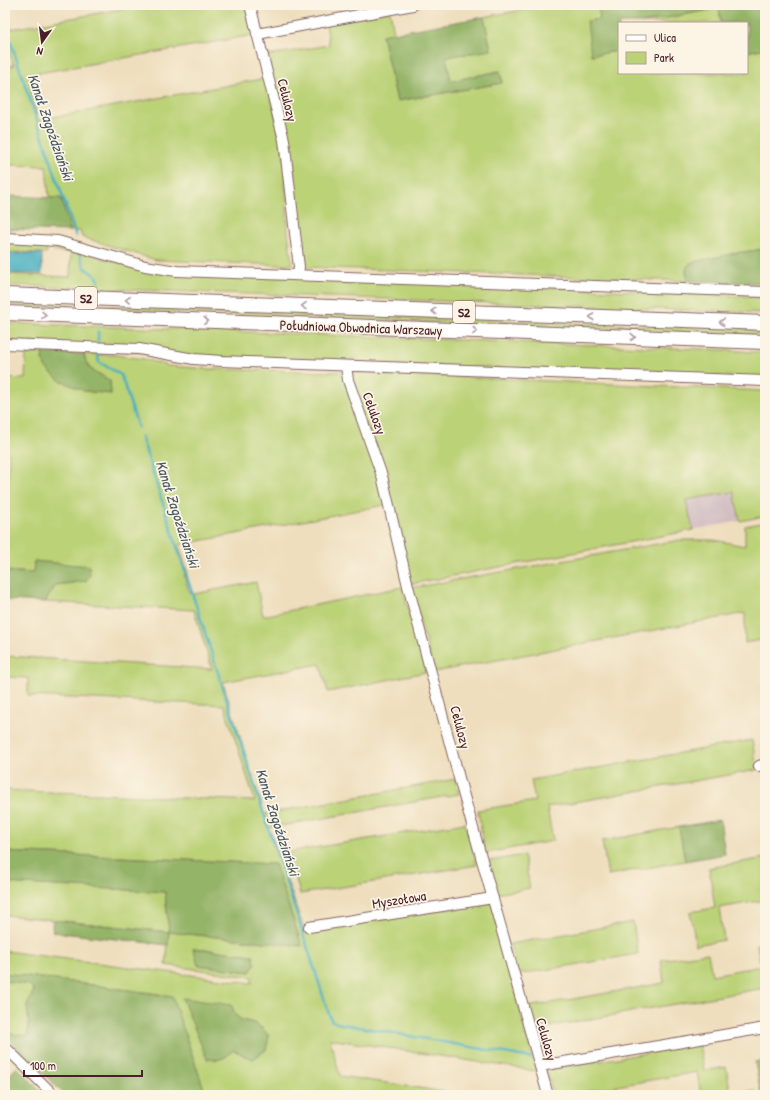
<svg xmlns="http://www.w3.org/2000/svg" width="770" height="1100" font-family="'Patrick Hand',sans-serif">
  <rect width="100%" height="100%" fill="#fcf5e5"/>
  <filter id="ink" filterUnits="userSpaceOnUse"><feTurbulence type="fractalNoise" baseFrequency=".025" numOctaves="2"/><feDisplacementMap in="SourceGraphic" scale="8" xChannelSelector="R" yChannelSelector="G"/><feConvolveMatrix kernelMatrix="1 2 1 2 8 2 1 2 1" color-interpolation-filters="sRGB"/></filter>
  <filter id="wash" filterUnits="userSpaceOnUse"><feTurbulence type="fractalNoise" baseFrequency=".012" numOctaves="4" result="noise"/><feDisplacementMap in="SourceGraphic" scale="16" xChannelSelector="R" yChannelSelector="G"/><feGaussianBlur stdDeviation="0.9" result="paint"/><feColorMatrix in="noise" values="0 0 0 0 0 0 0 0 0 0 0 0 0 0 0 0 0 1.4 0 .05"/><feComposite in="paint" operator="in"/></filter>
  <g filter="url(#wash)">
    <rect width="100%" height="100%" fill="#eedebd"/>
    <path fill="#d2bec2" d="M 734,492 L 740,521 L 693,530 L 686,500 Z"/>
    <path fill="#bbd277" stroke="#827851" fill-rule="evenodd" d="M 144,5 L 246,5 L 254,35 L 28,75 L 38,120 L 267,78 L 285,160 L 288,232 L 292,264 L 282,265 L 156,260 L 82,237 L 80,231 L 71,231 L 61,199 L 49,198 L 46,166 L 5,165 L 5,65 L 14,66 L 5,39 L 5,12 L 11,29 Z
      M 549,5 L 598,5 L 600,19 L 588,21 L 592,55 L 619,51 L 619,73 L 747,73 L 747,52 L 765,48 L 765,249 L 735,253 L 686,268 L 687,281 L 304,267 L 266,56 L 329,45 L 326,23 L 390,11 L 394,33 L 382,35 L 397,101 L 502,83 L 500,71 L 451,81 L 446,57 L 491,50 L 484,17 Z
      M 719,8 L 721,23 L 641,23 Z
      M 5,242 L 46,244 L 47,253 L 5,252 Z
      M 59,245 L 140,269 L 765,297 L 765,313 L 5,285 L 5,274 L 70,277 L 71,253 L 54,251 L 56,246 Z
      M 5,302 L 765,330 L 765,335 L 5,306 Z
      M 5,323 L 727,350 L 765,353 L 765,378 L 194,357 L 5,340 Z
      M 42,353 L 45,367 L 84,391 L 111,394 L 110,381 C 96,370 87,373 84,354 L 115,355 L 144,359 L 169,366 L 208,369 L 343,372 L 383,489 L 385,505 L 179,545 L 188,574 L 184,575 L 189,592 L 194,594 L 256,582 L 263,616 L 402,587 L 426,672 L 328,692 L 320,664 L 223,682 L 264,814 L 456,779 L 459,794 L 269,828 L 305,932 L 487,902 L 492,904 L 536,1071 L 330,1039 L 340,1076 L 466,1095 L 206,1095 L 172,996 L 5,973 L 5,951 L 252,983 L 252,977 L 166,965 L 169,932 L 5,915 L 5,883 L 165,892 L 169,932 L 302,946 L 275,864 L 5,852 L 5,790 L 255,801 L 224,705 L 28,696 L 28,678 L 5,677 L 5,656 L 212,669 L 194,610 L 45,602 L 56,585 L 86,581 L 34,562 L 33,573 L 5,571 L 9,453 L 5,453 L 5,378 L 25,379 L 26,355 ZM 193,948 L 253,955 L 255,964 L 250,972 L 198,965 ZM 231,1005 L 236,1016 L 242,1020 L 254,1023 L 263,1029 L 269,1036 L 266,1050 L 246,1057 L 238,1051 L 233,1050 C 225,1060 218,1060 207,1059 Z
      M 353,372 L 765,391 L 765,516 L 740,521 L 734,492 L 686,500 L 693,530 L 411,584 L 350,378 Z
      M 765,522 L 765,639 L 745,643 L 745,613 L 434,672 L 411,588 L 680,540 L 714,540 L 745,546 L 745,526 Z
      M 752,740 L 757,770 L 547,807 L 553,841 L 485,853 L 478,810 L 535,801 L 531,780 Z
      M 465,823 L 477,865 L 300,894 L 289,852 Z
      M 679,827 L 685,861 L 608,875 L 602,841 Z
      M 524,855 L 530,888 L 496,894 L 488,865 L 489,861 Z
      M 765,858 L 765,900 L 719,908 L 724,940 L 696,945 L 690,912 L 715,908 L 709,868 Z
      M 633,922 L 638,954 L 521,974 L 515,971 L 510,944 Z
      M 765,943 L 765,988 L 535,1029 L 527,1007 L 664,983 L 661,960 L 708,953 L 712,975 L 761,966 L 757,944 Z
      M 5,981 L 30,985 L 34,990 L 27,1006 L 29,1025 L 27,1037 L 5,1033 Z
      M 699,1044 L 704,1071 L 726,1067 L 731,1094 L 755,1090 L 755,1095 L 701,1095 L 697,1072 L 566,1095 L 553,1095 L 547,1070 Z"/>
    <path fill="#94b468" stroke="#6f6a4a" d="M 598,5 L 765,5 L 765,48 L 747,52 L 747,23 L 721,23 L 719,8 L 641,23 L 619,23 L 619,51 L 591,55 L 587,21 L 600,19 Z
      M 484,17 L 491,50 L 446,57 L 451,81 L 500,71 L 502,83 L 397,101 L 382,35 Z
      M 5,196 L 61,198 L 71,231 L 5,229 Z
      M 765,249 L 765,283 L 687,281 L 686,268 L 690,263 L 735,253 Z
      M 42,353 L 84,354 C 87,373 96,370 110,381 L 111,394 L 84,391 L 59,380 L 45,367 Z
      M 5,561 L 5,571 L 33,573 L 34,561 L 89,566 L 90,575 L 86,581 L 56,585 L 45,602 L 5,600 Z
      M 720,820 L 725,854 L 685,861 L 679,827 Z
      M 5,852 L 275,864 L 302,946 L 169,932 L 168,945 L 53,932 L 52,926 L 53,920 L 169,932 L 165,892 L 5,883 Z
      M 193,948 L 253,955 L 255,964 L 250,972 L 198,965 Z
      M 5,973 L 172,996 L 206,1095 L 64,1094 L 5,1036 L 5,1033 L 27,1036 L 29,1025 L 27,1006 L 34,990 L 30,985 L 5,981 Z
      M 182,998 L 231,1005 L 236,1016 L 242,1020 L 254,1023 L 263,1029 L 269,1036 L 266,1050 L 253,1059 L 233,1050 C 225,1059 219,1061 207,1059 Z
      M 765,1060 L 765,1095 L 761,1095 L 755,1062 Z
      M 17,1067 L 44,1095 L 5,1095 L 5,1080 Z"/>
    <path fill="#41adc0" stroke="#466676" d="M 5,253 L 42,254 L 42,274 L 5,273 Z"/>
    <g fill="none" stroke-linecap="round" stroke-linejoin="round">
      <path stroke="#41adc0" stroke-width="2.5" d="M 5,25 L 76,236
        M 80,254 L 84,267 L 98,278 L 99,283
        M 98,341 L 98,331
        M 97,354 L 99,362 L 121,375 L 138,427
        M 141,436 L 331,1020 L 337,1023 L 532,1058"/>
    </g>
  </g>
  <g filter="url(#ink)">
    <g fill="none" stroke-linecap="round" stroke-linejoin="round">
      <defs>
        <path id="minor" d="M 250,5 L 284,140 L 299,267 L 298,274
          M 257,34 L 413,5
          M 5,238 L 58,241 L 145,266 L 177,271 L 765,292
          M 5,344 L 139,349 L 194,359 L 222,361 L 765,381
          M 346,366 L 348,380 L 382,476 L 408,586 L 462,789 L 548,1095
          M 759,766 L 765,764
          M 309,927 L 493,898
          M 5,1047 L 54,1095
          M 540,1066 L 765,1028"/>
        <path id="highway" d="M 5,295 L 765,323
          M 5,313 L 765,342"/>
      </defs>
      <use href="#minor" stroke="#83625e" stroke-width="12"/>
      <use href="#highway" stroke="#83625e" stroke-width="16"/>
      <use href="#minor" stroke="#fff" stroke-width="10"/>
      <use href="#highway" stroke="#fff" stroke-width="14"/>
    </g>
    <defs><path id="oneway-chevron" d="M-2-3.5L2.5 0L-2 3.5" fill="none" stroke-width="1.6" stroke-linecap="round" stroke-linejoin="round"/></defs>
    <g stroke="#ae9aa0">
      <use href="#oneway-chevron" transform="translate(128 300) rotate(-178)"/>
      <use href="#oneway-chevron" transform="translate(304 306) rotate(-178)"/>
      <use href="#oneway-chevron" transform="translate(434 311) rotate(-178)"/>
      <use href="#oneway-chevron" transform="translate(44 315) rotate(2)"/>
      <use href="#oneway-chevron" transform="translate(592 317) rotate(-178)"/>
      <use href="#oneway-chevron" transform="translate(206 321) rotate(2)"/>
      <use href="#oneway-chevron" transform="translate(722 322) rotate(-178)"/>
      <use href="#oneway-chevron" transform="translate(475 331) rotate(2)"/>
      <use href="#oneway-chevron" transform="translate(633 337) rotate(2)"/>
    </g>
  </g>
  <g text-anchor="middle" dominant-baseline="central" stroke-width="3.5" stroke-linejoin="round" paint-order="stroke">
    <g fill="#fcf5e5" stroke="#7f5f63" stroke-width="1">
      <rect x="75" y="287" width="22" height="22" rx="3"/>
      <rect x="453" y="301" width="22" height="22" rx="3"/>
    </g>
    <g font-size="13" font-weight="bold" fill="#4a1f2b">
      <text x="86" y="298">S2</text>
      <text x="464" y="312">S2</text>
    </g>
    <g font-size="14" fill="#4a1f2b" stroke="#fcf5e5">
      <text transform="translate(288 100) rotate(76)">Celulozy</text>
      <text transform="translate(361 327) rotate(2)">Południowa Obwodnica Warszawy</text>
      <text transform="translate(375 413) rotate(70)">Celulozy</text>
      <text transform="translate(461 727) rotate(75)">Celulozy</text>
      <text transform="translate(399 899) rotate(-9)">Myszołowa</text>
      <text transform="translate(547 1039) rotate(74)">Celulozy</text>
    </g>
    <g font-size="15" font-style="italic" fill="#465867" stroke="#fcf5e5">
      <text transform="translate(51 127) rotate(71)">Kanał Zagoździański</text>
      <text transform="translate(178 514) rotate(72)">Kanał Zagoździański</text>
      <text transform="translate(278 822) rotate(72)">Kanał Zagoździański</text>
    </g>
  </g>
  <rect width="770" height="1100" fill="none" stroke="#fcf5e5" stroke-width="20"/>
  <rect x="618" y="22" width="130" height="52" fill="#fcf5e5" stroke="#b59f9b"/>
  <rect x="626" y="35" width="20" height="6" fill="#ffffff" stroke="#b59f9b"/>
  <text x="654" y="42" font-size="12" fill="#4a1f2b">Ulica</text>
  <rect x="626" y="52" width="20" height="12" fill="#bbd277" stroke="#b59f9b"/>
  <text x="654" y="62" font-size="12" fill="#4a1f2b">Park</text>
  <g transform="translate(42 42) rotate(194)" stroke="#fcf5e5" stroke-width="3" paint-order="stroke">
  <path d="M0-3L7 15L0 10L-7 15Z" fill="#4a1f2b"/>
  <text y="-6" font-size="11" font-weight="bold" text-anchor="middle" fill="#4a1f2b">N</text>
  </g>
  <path d="M24 1070v6h118v-6" fill="none" stroke="#4a1f2b" stroke-width="2"/>
  <text x="30" y="1070" font-size="12" fill="#4a1f2b" stroke="#fcf5e5" stroke-width="3" paint-order="stroke">100 m</text>
</svg>
